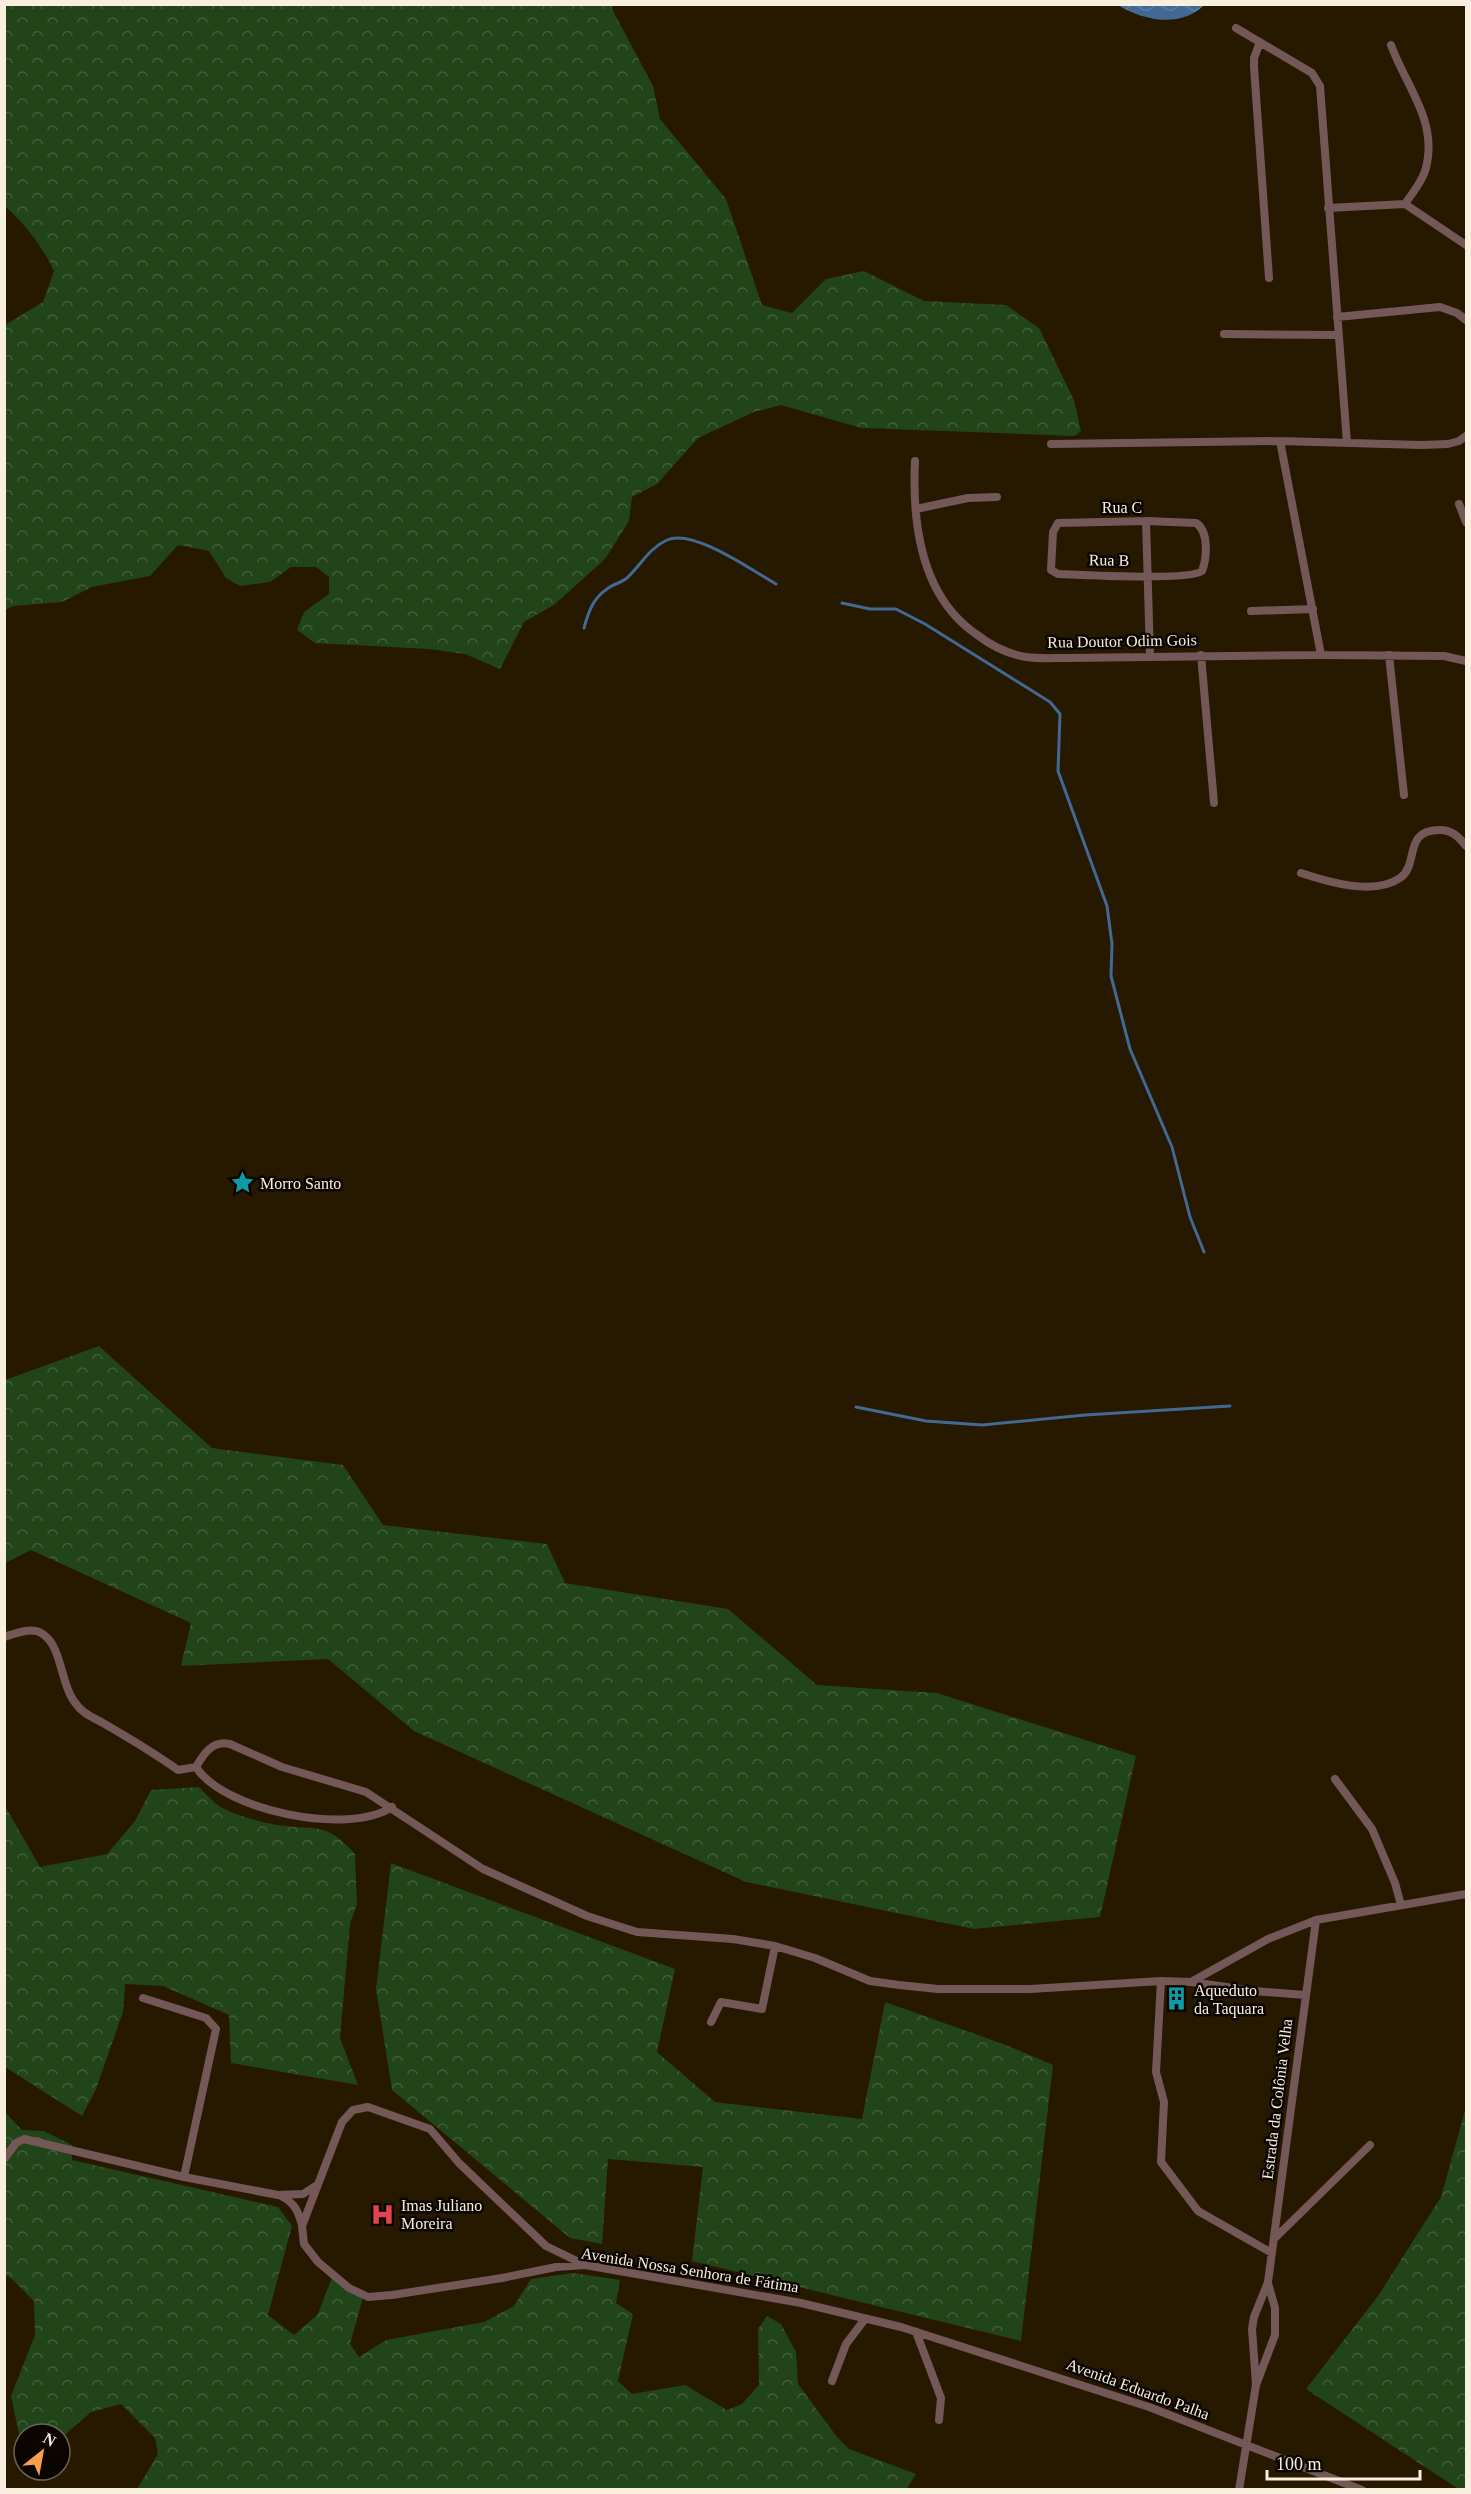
<svg xmlns="http://www.w3.org/2000/svg" width="1471" height="2494" font-family="'Times New Roman',serif">
  <defs>
    <pattern id="forest-crowns" width="20" height="18" patternUnits="userSpaceOnUse" patternTransform="scale(1.5)"><rect width="20" height="18" fill="#224419"/><path d="M2 6a3 3 0 1 1 6 0M12 15a3 3 0 1 1 6 0" fill="none" stroke="#435f3a"/></pattern>
    <pattern id="water-waves" width="16" height="10" patternUnits="userSpaceOnUse" patternTransform="scale(1.5)"><rect width="16" height="10" fill="#426994"/><path d="M0 5q4-4 8 0t8 0" fill="none" stroke="#5e7fa3"/></pattern>
  </defs>
  <rect width="100%" height="100%" fill="#271800"/>
  <path fill="url(#forest-crowns)" d="M 5,4 L 612,5 L 612,9 L 653,86 L 660,119 L 726,199 L 762,305 L 792,313 L 826,279 L 864,271 L 924,301 L 1006,305 L 1039,328 L 1074,400 L 1081,431 L 1075,436 L 861,428 L 781,405 L 754,412 L 698,438 L 657,484 L 632,497 L 629,521 L 605,559 L 554,605 L 524,622 L 500,669 L 465,654 L 429,649 L 315,643 L 297,630 L 304,612 L 329,594 L 329,577 L 316,567 L 291,567 L 270,582 L 240,586 L 226,578 L 209,551 L 178,545 L 150,576 L 92,587 L 62,602 L 13,606 L 5,610 L 5,325 L 43,302 L 54,271 C 43,247 25,224 5,206 Z
    M 99,1346 L 212,1448 L 343,1465 L 383,1525 L 547,1544 L 565,1583 L 728,1609 L 817,1685 L 937,1693 L 1136,1756 L 1100,1917 L 974,1929 L 746,1882 L 414,1731 L 328,1659 L 181,1666 L 191,1623 L 31,1550 L 5,1563 L 5,1380 Z
    M 199,1787 C 205,1793 212,1801 219,1806 C 230,1813 259,1822 272,1824 C 311,1832 324,1818 355,1854 L 357,1904 L 350,1924 L 340,2038 L 358,2085 L 231,2063 L 229,2015 L 163,1986 L 125,1984 L 123,2012 L 96,2089 L 82,2116 L 5,2067 L 5,1806 L 40,1867 L 107,1854 L 135,1821 L 151,1790 Z
    M 391,1863 L 675,1969 L 657,2052 L 715,2102 L 862,2119 L 885,2002 L 1006,2045 L 1053,2065 L 1021,2341 L 692,2261 L 703,2167 L 608,2159 L 602,2244 L 570,2238 L 392,2090 L 376,1989 Z
    M 1466,2107 L 1466,2488 L 1460,2490 L 1306,2389 L 1378,2296 L 1441,2197 Z
    M 4,2111 L 22,2130 L 44,2131 L 72,2145 L 72,2160 L 278,2207 L 292,2226 L 268,2315 L 294,2335 L 318,2314 L 333,2275 L 364,2294 L 350,2344 L 359,2357 L 386,2340 L 484,2322 L 514,2306 L 531,2279 L 573,2273 L 620,2280 L 616,2303 L 633,2314 L 618,2381 L 632,2394 L 685,2385 L 727,2410 L 742,2404 L 759,2385 L 758,2329 L 767,2316 L 781,2324 L 796,2352 L 798,2384 L 837,2437 L 849,2449 L 916,2474 L 906,2490 L 137,2489 L 158,2454 L 155,2438 L 121,2404 L 91,2412 L 60,2439 L 60,2434 L 24,2434 L 24,2444 L 21,2443 L 11,2396 L 35,2335 L 34,2301 L 12,2279 L 5,2275 Z"/>
  <path fill="url(#water-waves)" d="M 1118,5 L 1204,5 C 1182,28 1143,21 1118,5 Z"/>
  <g fill="none" stroke-linecap="round" stroke-linejoin="round">
    <path stroke="#426994" stroke-width="3" d="M 842,603 L 870,609 L 896,609 L 925,624 L 1050,702 L 1060,714 L 1058,771 L 1107,906 L 1112,944 L 1111,976 L 1130,1049 L 1172,1147 L 1190,1217 L 1204,1252
      M 584,628 C 588,613 593,598 607,589 C 613,584 621,583 627,578 C 641,565 649,548 667,540 C 693,528 753,571 776,584
      M 856,1407 L 926,1421 L 982,1425 L 1085,1415 L 1230,1406"/>
    <path stroke="#745857" stroke-width="8" d="M 1236,28 L 1312,73 L 1320,86 L 1347,443
      M 1260,42 L 1254,58 L 1254,67 L 1269,278
      M 1391,45 C 1405,84 1436,119 1427,163 C 1425,178 1413,192 1405,204
      M 1328,208 L 1405,204 L 1466,245
      M 1337,317 L 1440,307 L 1457,313 L 1466,320
      M 1224,334 L 1338,335
      M 1280,441 L 1321,655
      M 1051,444 L 1280,441 L 1421,445 L 1448,444 L 1459,441 L 1466,436
      M 915,461 C 912,524 921,596 976,634 C 990,645 1008,654 1026,657 C 1039,659 1054,658 1067,658 L 1321,655 L 1444,656 L 1466,661
      M 1459,504 L 1466,522
      M 916,509 L 968,498 L 997,497
      M 1146,521 L 1196,523 C 1209,531 1207,558 1202,571 C 1190,581 1081,575 1058,574 L 1051,570 L 1053,532 L 1058,523 Z
      M 1146,521 L 1150,656
      M 1251,611 L 1313,609
      M 1201,655 L 1214,803
      M 1389,655 L 1404,795
      M 1301,873 C 1328,882 1374,896 1400,878 C 1420,864 1402,830 1440,830 C 1452,830 1459,837 1466,846
      M 4,1637 C 17,1633 33,1626 44,1635 C 63,1649 60,1686 77,1705 C 83,1714 94,1718 103,1723 C 129,1738 154,1753 178,1770 L 196,1767 C 204,1753 213,1740 230,1744 L 282,1767 L 366,1792 L 483,1869 L 587,1916 L 637,1932 L 733,1939 L 775,1946 L 815,1958 L 870,1981 L 899,1985 L 938,1989 L 1030,1989 L 1161,1981 L 1191,1982 L 1268,1939 L 1316,1920 L 1466,1894
      M 196,1767 C 224,1811 349,1836 392,1807
      M 1335,1779 L 1372,1829 L 1395,1883 L 1401,1905
      M 1161,1981 L 1156,2072 L 1164,2102 L 1161,2162 L 1198,2211 L 1272,2253
      M 1191,1982 L 1254,1991 L 1305,1995
      M 143,1998 L 206,2018 L 216,2029 L 184,2177
      M 711,2022 L 721,2002 L 762,2009 L 775,1946
      M 4,2159 L 16,2143 L 24,2139 L 184,2177 L 278,2195 L 303,2194 L 317,2185
      M 281,2196 C 295,2203 298,2211 302,2225
      M 1275,2238 L 1370,2145
      M 585,2265 L 546,2246 L 459,2163 L 430,2129 L 368,2107 L 353,2110 L 342,2122 L 302,2226 L 304,2244 L 318,2262 L 349,2288 L 368,2297 L 392,2295 L 502,2278 L 556,2267 L 585,2265 L 801,2303 L 901,2327 L 1149,2407 L 1362,2490
      M 916,2332 L 941,2398 L 939,2420
      M 832,2381 L 846,2344 L 865,2319
      M 1256,2385 L 1252,2329 L 1254,2317 L 1268,2282 L 1316,1920
      M 1239,2490 L 1256,2385 L 1275,2335 L 1275,2308 L 1268,2283"/>
  </g>
  <defs>
    <symbol id="sight-bare" viewBox="-9 -9 18 18"><path d="M0-6L1.8-2.2L6-1.7L2.9 1.2L3.7 5.4L0 3.3L-3.7 5.4L-2.9 1.2L-6-1.7L-1.8-2.2Z" fill="#0f9aa8" stroke="#0a0500" stroke-width="2.5" paint-order="stroke"/></symbol>
    <symbol id="building-bare" viewBox="-9 -9 18 18"><path d="M-4-6H4V6H1V3H-1V6H-4ZM-2.5-4.3h1.7v1.8h-1.7ZM.8-4.3h1.7v1.8H.8ZM-2.5-1h1.7V.8h-1.7ZM.8-1h1.7V.8H.8Z" fill="#0f9aa8" stroke="#0a0500" stroke-width="2.5" paint-order="stroke"/></symbol>
    <symbol id="hospital-bare" viewBox="-9 -9 18 18"><path d="M-5-5h3v3.5h4V-5h3V5h-3V1.5h-4V5h-3Z" fill="#e0444e" stroke="#0a0500" stroke-width="2.5" paint-order="stroke"/></symbol>
  </defs>
  <g fill-rule="evenodd">
    <use href="#sight-bare" x="226" y="1166" width="33" height="33"/>
    <use href="#building-bare" x="1160" y="1982" width="33" height="33"/>
    <use href="#hospital-bare" x="366" y="2198" width="33" height="33"/>
  </g>
  <g text-anchor="middle" dominant-baseline="central" stroke-width="5" stroke-linejoin="round" paint-order="stroke">
    <g font-size="16" fill="#f9efdf" stroke="#0a0500">
      <text x="1122" y="507">Rua C</text>
      <text transform="translate(1109 560) rotate(1)">Rua B</text>
      <text transform="translate(1122 641) rotate(-1)">Rua Doutor Odim Gois</text>
      <text transform="translate(1277 2099) rotate(-83)">Estrada da Colônia Velha</text>
      <text transform="translate(690 2270) rotate(9)">Avenida Nossa Senhora de Fátima</text>
      <text transform="translate(1138 2389) rotate(20)">Avenida Eduardo Palha</text>
    </g>
    <g font-size="16" fill="#f9efdf" stroke="#0a0500" text-anchor="start">
      <text x="260" y="1183">Morro Santo</text>
      <text x="1194" y="1990">Aqueduto<tspan x="1194" dy="18">da Taquara</tspan></text>
      <text x="401" y="2205">Imas Juliano<tspan x="401" dy="18">Moreira</tspan></text>
    </g>
  </g>
  <rect width="1471" height="2494" fill="none" stroke="#f9efdf" stroke-width="12"/>
  <g transform="translate(42 2452) rotate(31)"><circle r="28" fill="#0a0500" stroke="#6a6359" stroke-width="1.5"/>
  <path d="M0-4.5L10 22L0 15L-10 22Z" fill="#fa9f4e"/>
  <text y="-9" font-size="16" font-weight="bold" text-anchor="middle" fill="#f9efdf">N</text>
  </g>
  <path d="M1267 2470v9h153v-9" fill="none" stroke="#f9efdf" stroke-width="3"/>
  <text x="1276" y="2470" font-size="18" fill="#f9efdf" stroke="#0a0500" stroke-width="4.5" paint-order="stroke">100 m</text>
</svg>
